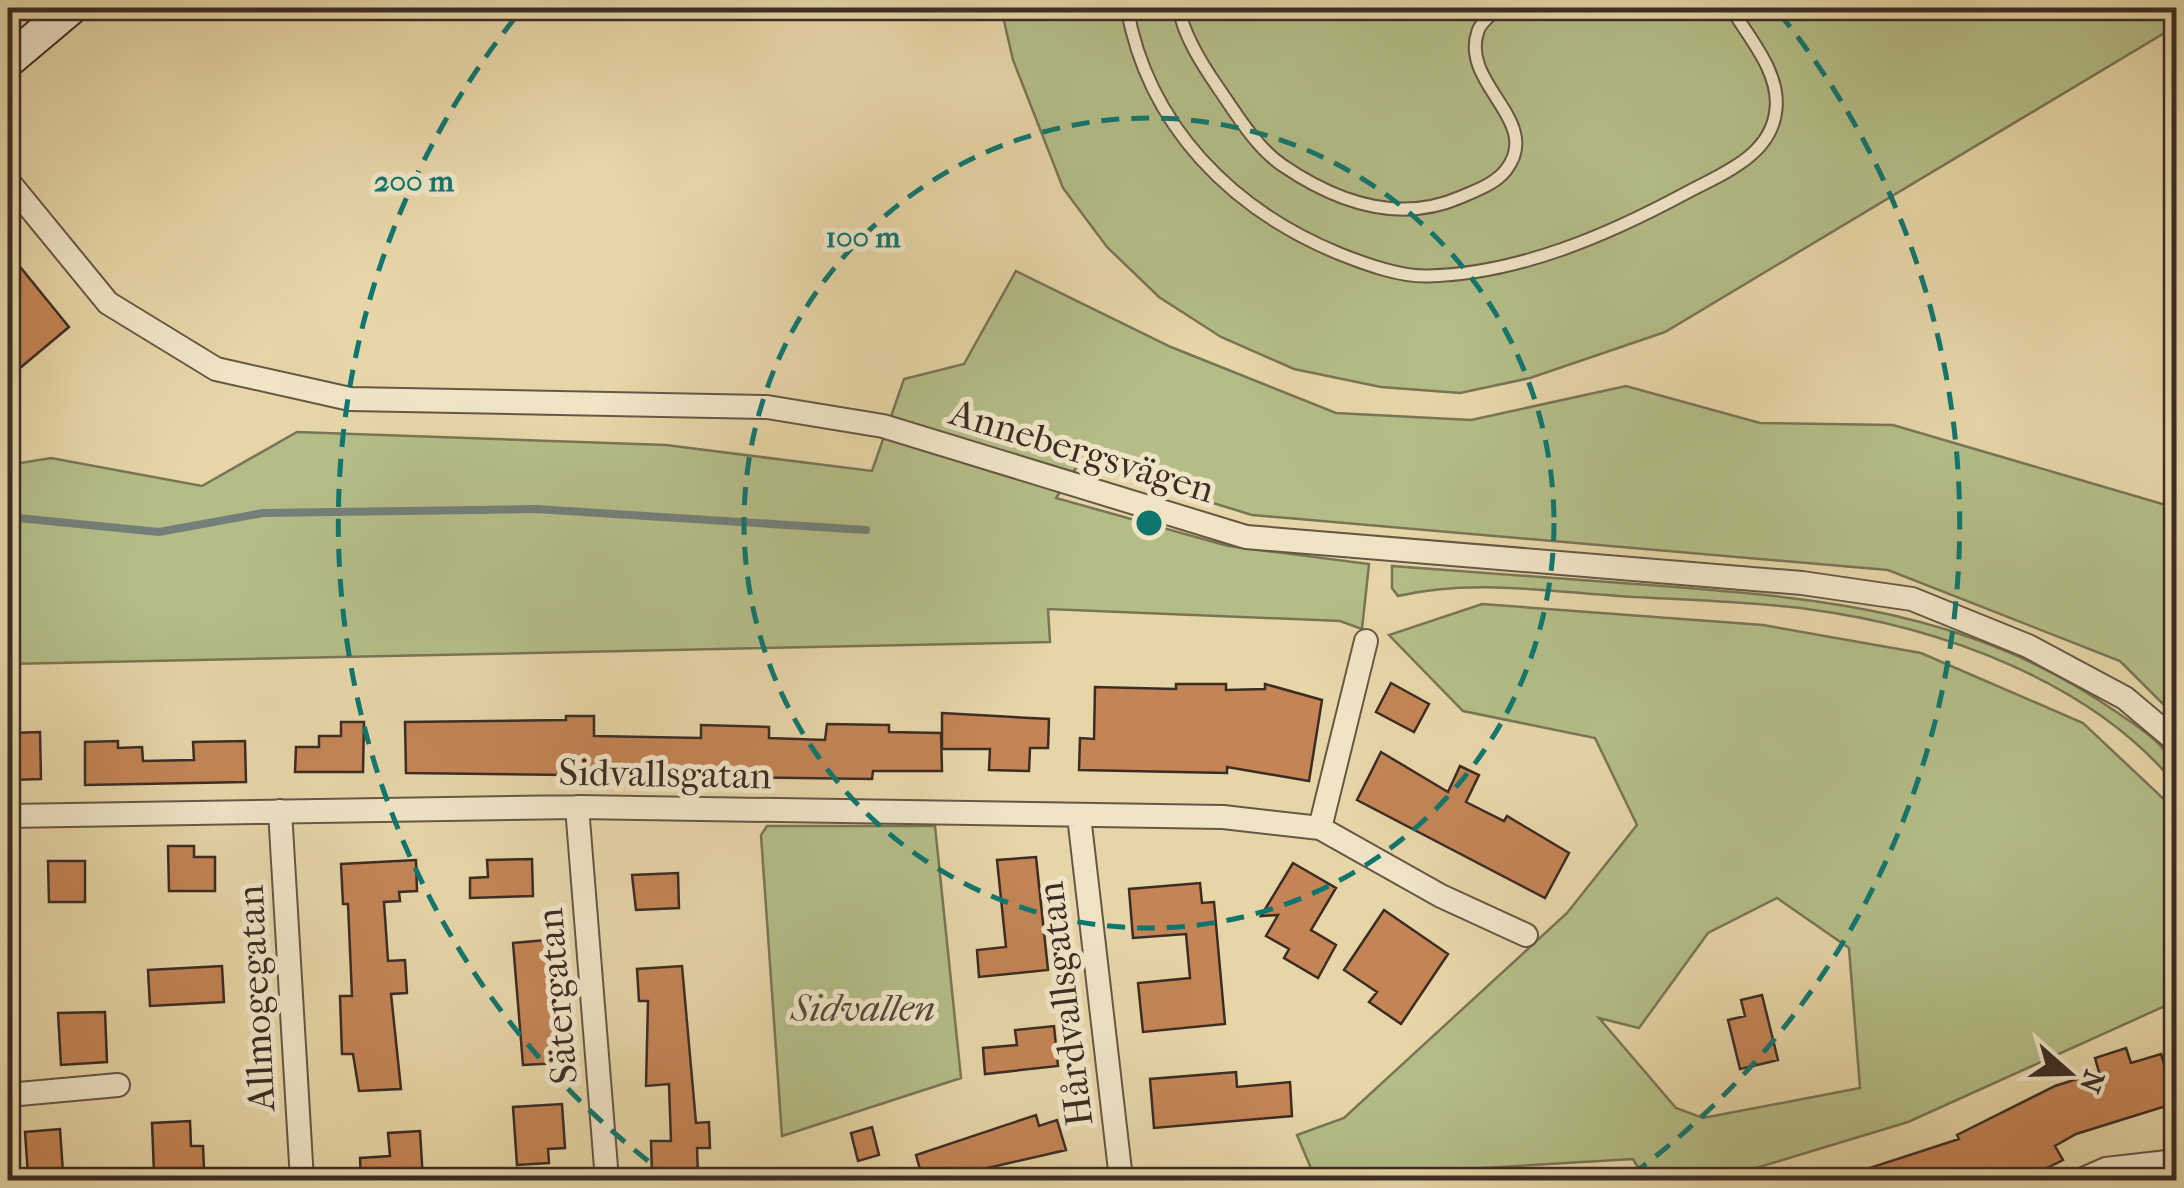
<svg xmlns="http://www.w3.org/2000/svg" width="2184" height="1188" font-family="'IM FELL French Canon',serif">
  <rect width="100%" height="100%" fill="#e6d5a7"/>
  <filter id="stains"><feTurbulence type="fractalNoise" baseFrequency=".002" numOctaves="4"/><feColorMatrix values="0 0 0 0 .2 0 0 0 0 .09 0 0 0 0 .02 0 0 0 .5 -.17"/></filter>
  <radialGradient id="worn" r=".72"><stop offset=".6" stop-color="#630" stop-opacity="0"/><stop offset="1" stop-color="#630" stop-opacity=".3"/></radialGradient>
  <path fill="#b4bd87" stroke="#787556" stroke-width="2.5" fill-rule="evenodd" d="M 1001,8 L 2176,8 L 2176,26 L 1665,332 L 1530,378 L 1460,393 L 1381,387 L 1294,369 L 1221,337 L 1159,297 L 1107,247 L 1063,188 L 1013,60 Z
    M 1016,271 L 1171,347 L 1336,413 L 1471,420 L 1626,386 L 1760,423 L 1893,425 L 2176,508 L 2176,717 L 2120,661 L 1888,570 L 1252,515 L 1080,462 L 1056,498 L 1228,546 L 1369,564 L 1362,629 L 1340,621 L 1048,609 L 1050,642 L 8,664 L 8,465 L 51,458 L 202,486 L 297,432 L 666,445 L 872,471 L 904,379 L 964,364 Z
    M 1392,566 C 1478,572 1564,578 1649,585 C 1822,598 1970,610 2118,713 C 2145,732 2177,749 2176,785 C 2092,681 1938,626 1807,609 C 1745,601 1681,600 1618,596 C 1545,591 1470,579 1398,596 L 1392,588 Z
    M 1482,604 L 1763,625 L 1921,653 L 2083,723 L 2169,804 L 2176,871 L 2176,1001 L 1908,1122 L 1733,1175 L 1645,1179 L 1633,1159 L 1315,1178 L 1297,1135 L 1344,1118 L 1567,913 L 1637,825 L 1595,738 L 1463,711 L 1389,635 ZM 1777,898 L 1849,948 L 1860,1088 L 1703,1118 L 1676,1108 L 1599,1018 L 1639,1028 L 1708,933 Z
    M 767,826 L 935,826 L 961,1078 L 782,1136 L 761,835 Z"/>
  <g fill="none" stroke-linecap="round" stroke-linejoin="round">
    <path stroke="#747f79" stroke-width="8" d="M 8,517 L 159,532 L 263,513 L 536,509 L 866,530"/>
  </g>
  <path fill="#c48456" stroke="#3b2d24" stroke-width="2.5" d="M 8,252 L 69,327 L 8,378 Z
    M 1391,683 L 1429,704 L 1414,732 L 1376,712 Z
    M 1176,684 L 1226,684 L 1226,690 L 1265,689 L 1265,684 L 1322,700 L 1309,781 L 1227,767 L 1227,773 L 1079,770 L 1080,738 L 1094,739 L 1095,687 L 1176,689 Z
    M 942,713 L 1049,719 L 1048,748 L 1030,748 L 1029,771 L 989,770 L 990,749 L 942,749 Z
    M 566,716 L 594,716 L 594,736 L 701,738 L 701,725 L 769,727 L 769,738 L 825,740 L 827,724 L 889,725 L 889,732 L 941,733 L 942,771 L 873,771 L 872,779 L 406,773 L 405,722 L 566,720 Z
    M 341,722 L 364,722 L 363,772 L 295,772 L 296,747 L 319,747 L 319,736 L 341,736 Z
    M 40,732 L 41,779 L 11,780 L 8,737 L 12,733 Z
    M 118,741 L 118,748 L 142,747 L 143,761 L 194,760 L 193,742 L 245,741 L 246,782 L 85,785 L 85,742 Z
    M 1381,752 L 1448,792 L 1460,766 L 1479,775 L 1466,802 L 1504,821 L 1507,816 L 1569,853 L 1545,898 L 1357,800 Z
    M 168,846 L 194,846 L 194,857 L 215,857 L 215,891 L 169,891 Z
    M 1036,857 L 1048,970 L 979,977 L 977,950 L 1006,947 L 997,860 Z
    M 532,859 L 533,896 L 470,898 L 470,878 L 488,877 L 487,860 Z
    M 416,860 L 417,891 L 399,892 L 400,901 L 384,902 L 388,961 L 405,960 L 407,993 L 391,994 L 401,1089 L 359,1091 L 353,1054 L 342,1054 L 340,996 L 352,996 L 348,904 L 343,904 L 341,864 Z
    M 48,861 L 85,861 L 85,902 L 49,902 Z
    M 1293,863 L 1336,888 L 1311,930 L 1336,945 L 1318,978 L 1284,958 L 1289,949 L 1266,936 L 1278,915 L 1261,916 Z
    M 678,873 L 679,908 L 636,910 L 632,875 Z
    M 1200,883 L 1202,903 L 1214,902 L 1225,1024 L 1143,1032 L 1138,983 L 1190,978 L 1186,934 L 1133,938 L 1129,889 Z
    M 1384,910 L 1448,954 L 1401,1024 L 1369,1002 L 1377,992 L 1344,970 Z
    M 546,940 L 559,1063 L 523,1065 L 513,943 Z
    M 222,966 L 224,1002 L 150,1006 L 148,970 Z
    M 682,966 L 696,1123 L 709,1122 L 710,1148 L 697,1148 L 698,1174 L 652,1176 L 651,1141 L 671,1141 L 669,1084 L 646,1086 L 648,1001 L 639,1001 L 637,969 Z
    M 1762,995 L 1778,1060 L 1740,1069 L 1728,1020 L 1745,1016 L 1741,1000 Z
    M 105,1012 L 107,1062 L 61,1065 L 58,1013 Z
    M 1054,1026 L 1058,1066 L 985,1074 L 983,1048 L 1017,1045 L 1015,1030 Z
    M 2126,1048 L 2131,1063 L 2161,1054 L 2176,1103 L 2076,1134 L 2055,1146 L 2063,1160 L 2023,1180 L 1852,1180 L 1851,1174 L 1959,1139 L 1957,1135 L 2055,1086 L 2099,1072 L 2095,1058 Z
    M 1236,1072 L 1237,1087 L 1290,1082 L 1292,1116 L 1154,1128 L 1150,1079 Z
    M 562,1104 L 565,1148 L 548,1149 L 549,1163 L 517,1165 L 513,1107 Z
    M 1036,1115 L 1039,1126 L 1057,1120 L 1066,1150 L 970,1172 L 973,1180 L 923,1180 L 916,1155 Z
    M 190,1121 L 191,1146 L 203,1146 L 204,1170 L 154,1173 L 152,1123 Z
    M 872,1127 L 879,1155 L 858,1161 L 851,1133 Z
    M 60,1129 L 63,1173 L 28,1175 L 25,1132 Z
    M 420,1131 L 423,1180 L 361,1180 L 360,1158 L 390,1156 L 388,1133 Z"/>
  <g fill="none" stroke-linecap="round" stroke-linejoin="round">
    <defs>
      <path id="lane" d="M 1127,8 C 1148,126 1232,210 1340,254 C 1365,264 1400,277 1428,276 C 1518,274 1608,235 1686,193 C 1721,174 1772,156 1776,109 C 1780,72 1749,38 1731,8
        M 1179,8 C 1183,35 1203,66 1219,89 C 1237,115 1256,147 1282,165 C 1336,202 1399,224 1461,197 C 1477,190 1495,184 1506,170 C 1544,121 1459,84 1478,31 C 1480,23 1492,14 1497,8"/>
      <path id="street" d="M 8,181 L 108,303 L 216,369 L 350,399 L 767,407 L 883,426 L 1246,537 L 1802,583 L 1912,599 L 2028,646 L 2125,698 L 2176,741
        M 577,807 L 607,1180
        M 280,811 L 302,1180
        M 8,816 L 577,807 L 1223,817 L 1320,828 L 1441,896 L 1526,935
        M 1079,816 L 1121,1179 L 1115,1180
        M 1320,828 L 1366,641
        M 8,1095 L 118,1085
        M 2081,1180 L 2106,1169 L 2176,1161"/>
      <path id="secondary" d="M 8,61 L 71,8"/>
    </defs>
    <use href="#lane" stroke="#665745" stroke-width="15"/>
    <use href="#street" stroke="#665745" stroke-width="26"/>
    <use href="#secondary" stroke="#3b2d24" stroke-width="36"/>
    <use href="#lane" stroke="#efe4c6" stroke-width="11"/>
    <use href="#street" stroke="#efe4c6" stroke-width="22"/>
    <use href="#secondary" stroke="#efe4c6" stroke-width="32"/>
  </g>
  <g fill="none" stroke="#0f766e" stroke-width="5" stroke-dasharray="18 12">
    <circle cx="1149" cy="523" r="405"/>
    <path d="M672 1179A811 811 0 0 1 519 13M1779 13A811 811 0 0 1 1626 1179"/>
  </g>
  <g text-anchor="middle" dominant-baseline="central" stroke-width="10" stroke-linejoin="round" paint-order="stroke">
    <g font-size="38" fill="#3b2d24" stroke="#efe4c6">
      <text transform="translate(1082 451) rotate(17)">Annebergsvägen</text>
      <text transform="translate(665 774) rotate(1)">Sidvallsgatan</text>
      <text transform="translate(557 996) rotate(-95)">Sätergatan</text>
      <text transform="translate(256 998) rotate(-93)">Allmogegatan</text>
      <text transform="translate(1065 1004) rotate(-97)">Hårdvallsgatan</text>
    </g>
    <g font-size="38" font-style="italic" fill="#534a38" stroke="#efe4c6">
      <text x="863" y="1008">Sidvallen</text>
    </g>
  </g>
  <circle cx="1149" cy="523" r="15" fill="#0f766e" stroke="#efe4c6" stroke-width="5"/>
  <g font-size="30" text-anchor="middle" font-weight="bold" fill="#0f766e" stroke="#efe4c6" stroke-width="10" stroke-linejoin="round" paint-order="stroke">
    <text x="414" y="191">200 m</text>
    <text x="863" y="247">100 m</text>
  </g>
  <rect width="2184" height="1188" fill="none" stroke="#e6d5a7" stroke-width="40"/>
  <rect x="10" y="10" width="2164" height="1168" fill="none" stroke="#3b2d24" stroke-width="5"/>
  <rect x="20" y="20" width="2144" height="1148" fill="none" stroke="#3b2d24" stroke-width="2.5"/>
  <g transform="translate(2069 1073) rotate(110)" stroke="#efe4c6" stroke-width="8" paint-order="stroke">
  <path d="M0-8L18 38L0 25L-18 38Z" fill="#3b2d24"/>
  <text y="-15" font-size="28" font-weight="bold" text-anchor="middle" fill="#3b2d24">N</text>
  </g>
  <rect width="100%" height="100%" filter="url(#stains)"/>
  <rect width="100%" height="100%" fill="url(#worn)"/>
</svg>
